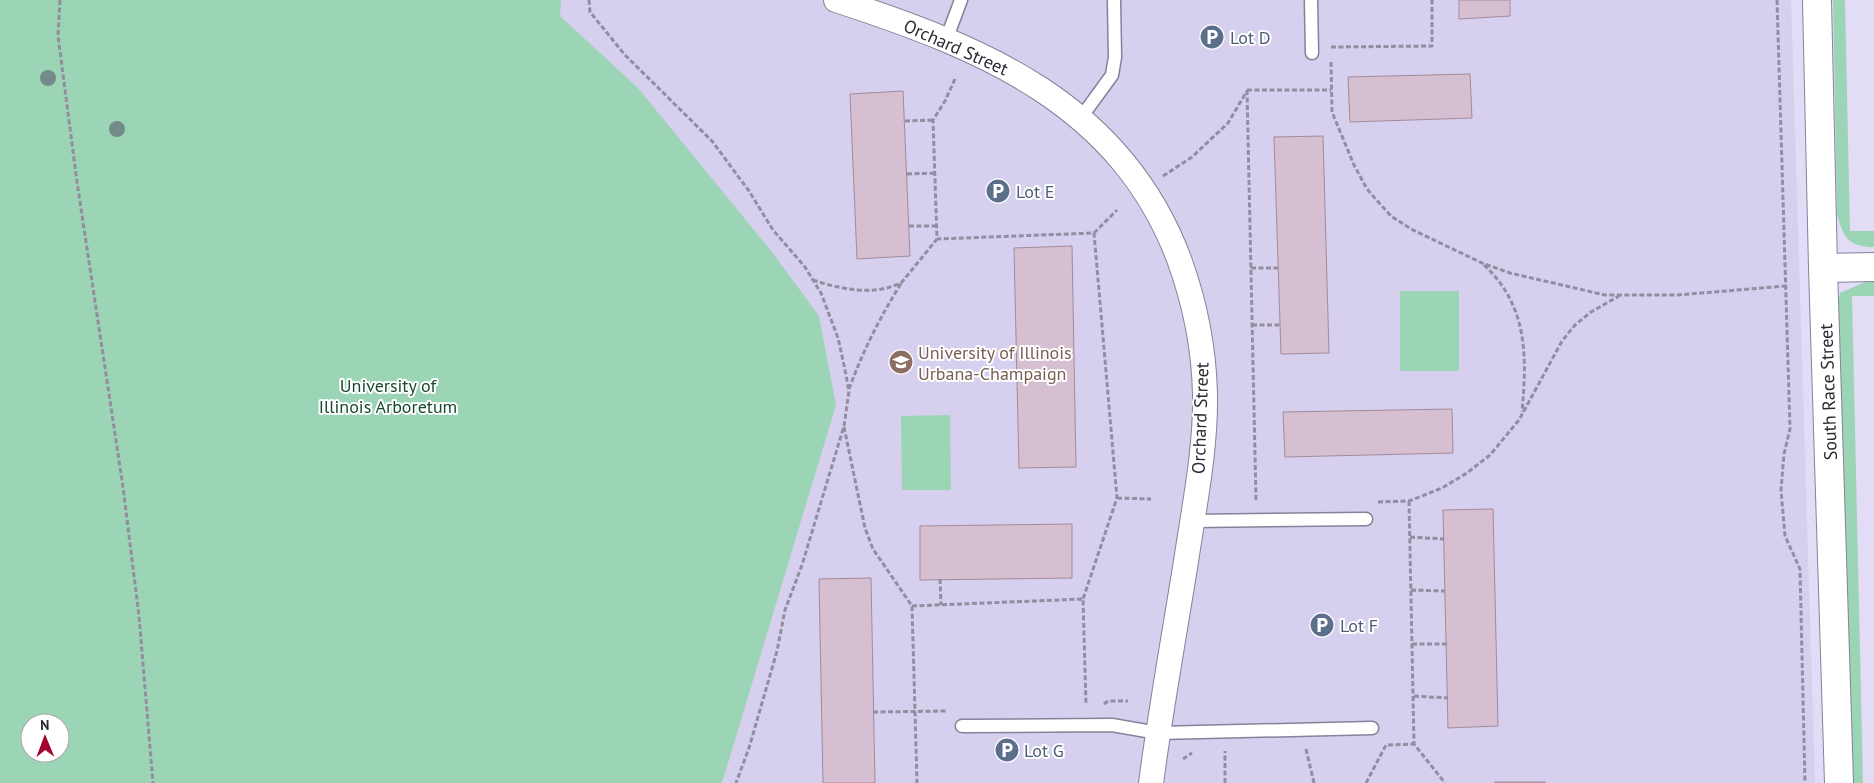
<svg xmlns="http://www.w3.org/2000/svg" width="1874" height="783" font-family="'PT Sans',sans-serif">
  <rect width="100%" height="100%" fill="#e2dcf6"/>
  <path fill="#d6cfee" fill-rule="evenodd" d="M 0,0 L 1791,0 L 1815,783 L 0,783 ZM 30,723 L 60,723 L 60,753 L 30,753 Z"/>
  <path fill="#9cd5b5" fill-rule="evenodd" d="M 0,0 L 561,0 L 560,16 L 638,88 L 772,252 L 819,316 L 836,405 L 722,783 L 0,783 ZM 30,723 L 60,723 L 60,753 L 30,753 Z
    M 1833,0 L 1845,0 L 1850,231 L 1874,231 L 1874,247 C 1848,247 1843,237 1837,214 Z
    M 1865,282 L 1874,282 L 1874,296 L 1852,296 L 1863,783 L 1851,783 L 1838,306 L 1840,293 Z
    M 1400,291 L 1459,291 L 1459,371 L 1400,371 Z
    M 950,415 L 951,490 L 902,490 L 901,416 Z"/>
  <path fill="#d6bfd0" stroke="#a18b9b" d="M 1459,0 L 1510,0 L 1510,16 L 1459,19 Z
    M 1470,74 L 1472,118 L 1350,122 L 1348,77 Z
    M 903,91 L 910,256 L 857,259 L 850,94 Z
    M 1323,136 L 1329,353 L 1281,354 L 1274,137 Z
    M 1072,246 L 1076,467 L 1019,468 L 1014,248 Z
    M 1452,409 L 1453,453 L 1285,457 L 1283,412 Z
    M 1493,509 L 1498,726 L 1448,728 L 1443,510 Z
    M 1072,524 L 1072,578 L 920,580 L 920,526 Z
    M 871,578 L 875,783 L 823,783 L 819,579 Z
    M 1495,782 L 1545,782 L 1545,783 L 1495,783 Z"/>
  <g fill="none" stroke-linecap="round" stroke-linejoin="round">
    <defs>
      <path id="lane" d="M 1311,0 L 1312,53
        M 946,40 L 961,0
        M 1080,119 L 1112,75 L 1115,57 L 1114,0
        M 1192,521 L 1366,519
        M 962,726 L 1112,725 L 1158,733 L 1372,728"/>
      <path id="street" d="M 836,0 C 983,48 1120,103 1179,259 C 1195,303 1204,347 1205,394 C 1206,447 1195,502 1187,555 C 1175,631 1161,707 1151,783"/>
      <path id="secondary" d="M 1817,0 L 1823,268 L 1839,783
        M 1823,268 L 1874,267"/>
    </defs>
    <use href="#lane" stroke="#878199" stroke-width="15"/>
    <use href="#street" stroke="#878199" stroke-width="26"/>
    <use href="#secondary" stroke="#878199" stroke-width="30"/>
    <path stroke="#928ea0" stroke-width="3" stroke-dasharray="5 2.5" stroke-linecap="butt" d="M 60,0 L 58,36 L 77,182 L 123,487 L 139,616 L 153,783
      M 589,0 L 590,12 L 625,55 L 712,141 L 749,191 L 773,230 L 805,267 L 821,293 L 838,338 L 844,365 L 849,391 L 844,426 L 802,565 L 785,610 L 777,651 L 749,748 L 736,783
      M 1777,0 L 1790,429 L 1784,454 L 1781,490 L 1785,536 L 1800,569 L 1805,783
      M 1331,47 L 1432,46 L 1432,0
      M 1331,62 L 1332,112 L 1354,165 L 1367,189 L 1381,205 L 1391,216 L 1411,229 L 1482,263 L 1510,273 L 1605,295 L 1677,295 L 1786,286
      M 955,79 L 945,101 L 933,120 L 937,239 L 1094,233 L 1117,498 L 1083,599
      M 1247,90 L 1256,500
      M 1247,90 L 1331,90
      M 905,121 L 933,120
      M 907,174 L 935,173
      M 1163,176 L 1192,157 L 1228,123 L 1247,91
      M 909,226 L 937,226
      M 1094,233 L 1117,210
      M 1484,265 C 1528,306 1527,356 1522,412
      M 1251,268 L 1278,268
      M 813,280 C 840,289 875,297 902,282 L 937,239
      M 1252,325 L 1280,325
      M 849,389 C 863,351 880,317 902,282
      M 844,427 L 865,528 L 873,549 L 912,606 L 917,783
      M 1117,498 L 1151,499
      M 1409,501 L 1414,744 L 1445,783
      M 1378,502 L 1409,501 L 1442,488 L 1467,473 L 1490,455 L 1519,420 L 1562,341 L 1575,325 L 1591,312 L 1619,296
      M 1410,537 L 1444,539
      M 940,579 L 941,605
      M 1411,590 L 1445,591
      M 912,606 L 1083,599 L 1086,705
      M 1412,644 L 1447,644
      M 1414,696 L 1448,698
      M 1104,704 L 1108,701 L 1128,701
      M 873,712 L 947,711
      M 1306,749 L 1314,783
      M 1183,759 L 1192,753
      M 1225,783 L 1225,751
      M 1366,783 L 1386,745 L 1414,744"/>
    <use href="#lane" stroke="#fff" stroke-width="12"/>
    <use href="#street" stroke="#fff" stroke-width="24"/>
    <use href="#secondary" stroke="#fff" stroke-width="28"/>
  </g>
  <g fill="#738a89">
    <circle cx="48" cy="78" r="8"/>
    <circle cx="117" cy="129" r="8"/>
  </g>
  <defs>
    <symbol id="parking-disc" viewBox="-11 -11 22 22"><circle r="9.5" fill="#5c6f8a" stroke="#fff"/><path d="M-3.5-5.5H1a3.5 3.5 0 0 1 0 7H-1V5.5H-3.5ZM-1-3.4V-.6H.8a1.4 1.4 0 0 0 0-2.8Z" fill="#fff"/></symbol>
    <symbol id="university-disc" viewBox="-11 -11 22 22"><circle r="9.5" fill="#8d6e63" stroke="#fff"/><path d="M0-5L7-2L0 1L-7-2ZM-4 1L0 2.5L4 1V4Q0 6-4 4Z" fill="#fff"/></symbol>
  </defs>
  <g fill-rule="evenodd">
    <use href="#parking-disc" x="1198" y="23" width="28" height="28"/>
    <use href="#parking-disc" x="984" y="177" width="28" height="28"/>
    <use href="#university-disc" x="887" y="348" width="28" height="28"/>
    <use href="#parking-disc" x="1308" y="611" width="28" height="28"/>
    <use href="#parking-disc" x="993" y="736" width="28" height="28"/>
  </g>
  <g text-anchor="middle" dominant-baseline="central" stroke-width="4" stroke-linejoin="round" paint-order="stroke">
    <g font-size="18" fill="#4e5e75" stroke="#fff" text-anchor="start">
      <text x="1230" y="37">Lot D</text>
      <text x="1016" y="191">Lot E</text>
      <text x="1340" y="625">Lot F</text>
      <text x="1024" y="750">Lot G</text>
    </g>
    <g font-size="18" fill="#2b2932" stroke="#fff">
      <text transform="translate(956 47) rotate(24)">Orchard Street</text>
      <text transform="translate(1828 392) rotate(-92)">South Race Street</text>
      <text transform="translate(1200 418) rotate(-88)">Orchard Street</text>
    </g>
    <g font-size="18" fill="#785e54" stroke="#fff" text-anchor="start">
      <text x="918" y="352">University of Illinois<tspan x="918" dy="21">Urbana-Champaign</tspan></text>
    </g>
    <g font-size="18" fill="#184730" stroke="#fff">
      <text x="388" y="385">University of<tspan x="388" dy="21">Illinois Arboretum</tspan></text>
    </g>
  </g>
  <g transform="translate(45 738) rotate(359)"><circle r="24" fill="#ffffff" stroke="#aaa9ad"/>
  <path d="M0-4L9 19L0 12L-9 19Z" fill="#a2032f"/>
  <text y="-8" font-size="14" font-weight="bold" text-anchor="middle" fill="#2b2932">N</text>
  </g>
</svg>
